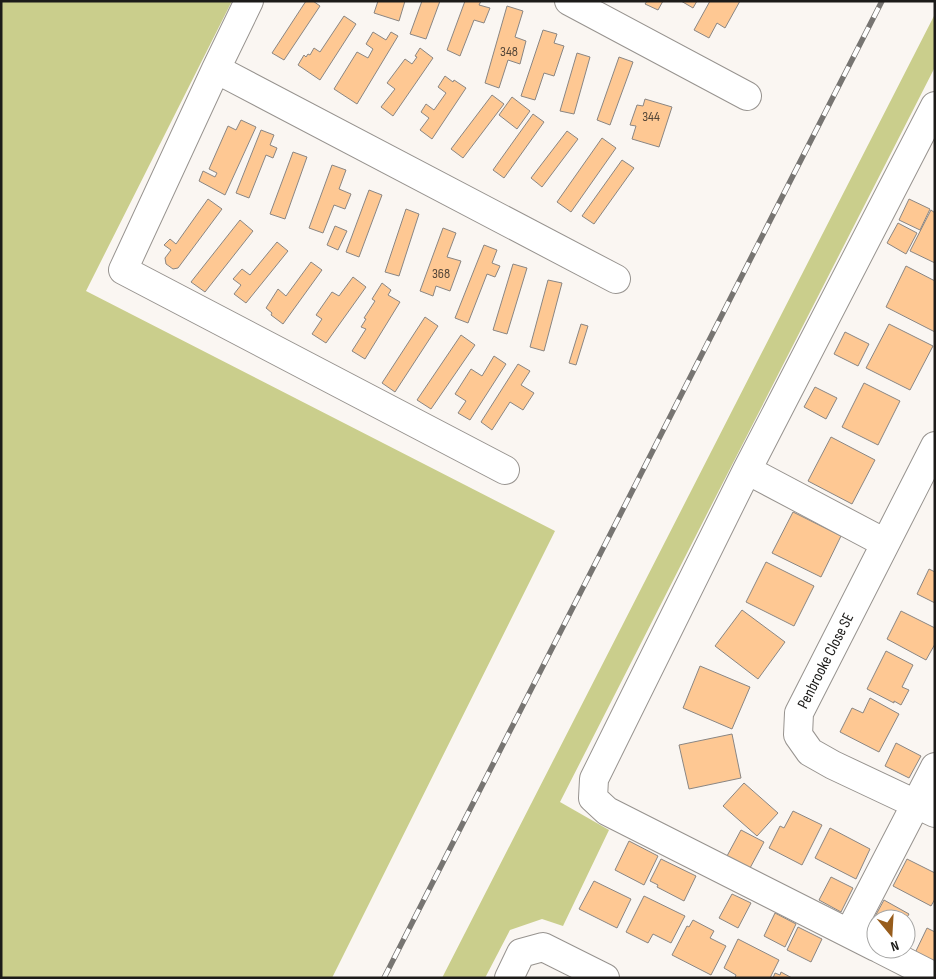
<svg xmlns="http://www.w3.org/2000/svg" width="936" height="979" font-family="'Sofia Sans Condensed',sans-serif">
  <rect width="100%" height="100%" fill="#faf6f2"/>
  <path fill="#cace8c" d="M 1,1 L 232,1 L 86,291 L 555,531 L 332,978 L 1,978 Z
    M 935,14 L 935,67 L 560,802 L 609,830 L 563,926 L 542,919 L 510,930 L 485,978 L 442,978 Z"/>
  <path fill="#fec893" stroke="#8a8683" d="M 306,1 L 313,1 L 320,6 L 284,60 L 272,53 Z
    M 378,1 L 405,1 L 399,21 L 374,13 Z
    M 422,1 L 440,1 L 426,39 L 410,34 Z
    M 465,1 L 481,1 L 479,5 L 490,8 L 484,23 L 474,20 L 460,56 L 447,50 Z
    M 647,1 L 663,1 L 658,10 L 645,4 Z
    M 681,1 L 697,1 L 693,8 Z
    M 710,1 L 740,1 L 725,28 L 717,23 L 709,38 L 694,30 Z
    M 507,6 L 523,11 L 515,37 L 526,41 L 520,64 L 508,60 L 499,88 L 485,83 Z
    M 344,16 L 356,24 L 320,80 L 298,65 L 304,55 L 306,57 L 308,54 L 310,55 L 314,48 L 320,52 Z
    M 543,30 L 557,34 L 554,43 L 564,46 L 554,76 L 544,73 L 535,100 L 521,96 Z
    M 373,32 L 386,40 L 391,32 L 398,36 L 357,104 L 334,89 L 357,52 L 368,58 L 373,49 L 366,44 Z
    M 420,48 L 433,58 L 393,116 L 381,107 L 395,89 L 387,83 L 405,59 L 412,64 L 417,57 L 415,56 Z
    M 577,53 L 590,57 L 574,114 L 560,111 Z
    M 619,57 L 633,62 L 610,125 L 597,120 Z
    M 445,76 L 453,82 L 454,80 L 466,88 L 432,139 L 420,130 L 429,118 L 421,112 L 426,104 L 434,110 L 446,93 L 438,87 Z
    M 492,95 L 504,104 L 463,158 L 451,149 Z
    M 512,97 L 530,111 L 517,129 L 499,115 Z
    M 645,99 L 672,107 L 659,147 L 632,139 L 636,126 L 630,125 L 637,105 L 643,106 Z
    M 533,114 L 544,122 L 504,178 L 493,170 Z
    M 241,120 L 256,127 L 225,195 L 199,181 L 203,171 L 215,177 L 217,173 L 209,169 L 228,126 L 236,130 Z
    M 261,130 L 274,135 L 270,145 L 277,148 L 273,158 L 266,155 L 249,198 L 236,193 Z
    M 567,131 L 578,139 L 542,187 L 531,178 Z
    M 602,138 L 616,148 L 571,212 L 557,202 Z
    M 293,152 L 307,157 L 285,219 L 270,214 Z
    M 622,160 L 634,168 L 594,224 L 582,216 Z
    M 332,165 L 346,170 L 339,189 L 351,194 L 345,209 L 334,205 L 323,233 L 309,228 Z
    M 369,190 L 382,195 L 359,257 L 346,252 Z
    M 208,199 L 222,209 L 178,268 L 173,269 L 166,264 L 165,258 L 171,250 L 164,245 L 170,239 L 176,244 Z
    M 909,199 L 930,209 L 920,230 L 899,220 Z
    M 406,209 L 419,214 L 399,276 L 385,272 Z
    M 931,210 L 935,213 L 935,263 L 910,251 Z
    M 240,220 L 253,231 L 205,292 L 191,282 Z
    M 898,223 L 917,233 L 906,254 L 887,243 Z
    M 335,226 L 347,231 L 338,250 L 327,245 Z
    M 443,228 L 456,233 L 447,257 L 461,261 L 450,291 L 436,286 L 433,296 L 420,291 Z
    M 277,242 L 288,251 L 246,303 L 234,294 L 241,285 L 233,279 L 242,269 L 250,275 Z
    M 484,245 L 497,250 L 492,263 L 500,266 L 495,277 L 487,274 L 468,323 L 455,318 Z
    M 311,262 L 322,270 L 283,324 L 271,315 L 272,313 L 266,308 L 278,289 L 286,296 Z
    M 513,264 L 527,268 L 507,334 L 493,330 Z
    M 906,266 L 935,281 L 935,332 L 886,307 Z
    M 353,277 L 366,287 L 326,343 L 312,334 L 322,319 L 316,315 L 332,292 L 339,296 Z
    M 548,280 L 562,283 L 544,351 L 530,347 Z
    M 382,283 L 391,290 L 388,295 L 400,302 L 365,359 L 352,351 L 366,329 L 361,327 L 366,319 L 364,318 L 375,301 L 372,299 Z
    M 425,317 L 438,326 L 395,392 L 382,383 Z
    M 581,324 L 588,326 L 576,365 L 569,363 Z
    M 889,324 L 933,346 L 910,390 L 866,368 Z
    M 845,332 L 869,344 L 858,366 L 834,354 Z
    M 461,335 L 475,345 L 431,409 L 417,400 Z
    M 494,356 L 506,364 L 470,420 L 458,413 L 466,401 L 455,394 L 471,369 L 482,376 Z
    M 518,364 L 530,371 L 521,385 L 534,393 L 523,410 L 510,402 L 492,430 L 481,422 Z
    M 864,383 L 900,401 L 878,445 L 842,427 Z
    M 815,387 L 837,398 L 826,419 L 804,407 Z
    M 831,437 L 875,460 L 852,504 L 808,481 Z
    M 793,512 L 841,536 L 821,577 L 772,553 Z
    M 766,562 L 814,586 L 794,626 L 746,602 Z
    M 929,569 L 935,572 L 935,603 L 917,594 Z
    M 742,610 L 785,642 L 758,679 L 715,646 Z
    M 901,611 L 935,628 L 935,644 L 926,660 L 887,639 Z
    M 886,651 L 913,665 L 902,687 L 909,690 L 901,705 L 894,701 L 894,703 L 867,689 Z
    M 700,666 L 750,687 L 732,729 L 683,708 Z
    M 870,698 L 899,714 L 879,752 L 840,732 L 852,708 L 863,713 Z
    M 732,734 L 741,778 L 689,789 L 679,745 Z
    M 896,743 L 921,756 L 909,778 L 885,766 Z
    M 744,783 L 778,813 L 757,836 L 723,806 Z
    M 793,811 L 822,825 L 802,865 L 769,848 L 780,826 L 784,828 Z
    M 830,828 L 870,849 L 856,879 L 815,858 Z
    M 741,830 L 764,842 L 750,868 L 727,856 Z
    M 629,841 L 658,856 L 644,885 L 615,870 Z
    M 661,859 L 696,876 L 684,901 L 657,887 L 658,885 L 650,881 Z
    M 907,859 L 935,873 L 935,899 L 931,906 L 893,886 Z
    M 831,877 L 853,888 L 841,912 L 819,900 Z
    M 594,881 L 631,899 L 617,928 L 579,909 Z
    M 732,894 L 751,903 L 738,928 L 719,918 Z
    M 644,896 L 685,916 L 671,943 L 653,934 L 648,943 L 626,932 Z
    M 884,900 L 909,914 L 906,919 L 876,919 L 876,924 L 872,922 Z
    M 775,913 L 796,924 L 785,947 L 764,936 Z
    M 693,920 L 714,931 L 710,938 L 726,946 L 711,975 L 672,955 L 687,926 L 689,927 Z
    M 798,927 L 822,939 L 811,962 L 787,950 Z
    M 927,928 L 935,932 L 935,963 L 915,953 Z
    M 738,939 L 779,960 L 770,978 L 735,978 L 736,975 L 724,968 Z
    M 781,972 L 792,978 L 773,978 L 775,973 L 780,975 Z"/>
  <g fill="none" stroke-linecap="round" stroke-linejoin="round">
    <defs>
      <path id="minor" d="M 249,1 L 216,69 L 123,270 L 505,470
        M 569,1 L 747,96
        M 216,69 L 616,279
        M 935,446 L 799,713 L 798,735 L 810,752 L 833,765 L 935,813
        M 747,470 L 885,543
        M 849,933 L 935,767
        M 876,947 L 607,811 L 593,798 L 594,779 L 747,470 L 935,106
        M 880,949 L 935,977
        M 509,978 L 521,953 L 543,947 L 605,978"/>
    </defs>
    <use href="#minor" stroke="#97938f" stroke-width="30"/>
    <use href="#minor" stroke="#fff" stroke-width="28"/>
    <defs>
      <path id="rail" d="M 384,978 L 882,1"/>
    </defs>
    <use href="#rail" stroke="#777572" stroke-width="5.5"/>
    <use href="#rail" stroke="#fff" stroke-width="4" stroke-dasharray="11" stroke-linecap="butt"/>
  </g>
  <g text-anchor="middle" dominant-baseline="central" stroke-width="4" stroke-linejoin="round" paint-order="stroke">
    <g font-size="14" fill="#544638">
      <text x="509" y="51">348</text>
      <text x="651" y="116">344</text>
      <text x="441" y="273">368</text>
    </g>
    <g font-size="16" fill="#1c1b19" stroke="#fff">
      <text transform="translate(826 661) rotate(-63)">Penbrooke Close SE</text>
    </g>
  </g>
  <rect width="936" height="979" fill="none" stroke="#1c1b19" stroke-width="5"/>
  <g transform="translate(891 934) rotate(162)"><circle r="24" fill="#ffffff" stroke="#a4a4a3"/>
  <path d="M0-4L9 19L0 12L-9 19Z" fill="#975c1b"/>
  <text y="-8" font-size="14" font-weight="bold" text-anchor="middle" fill="#1c1b19">N</text>
  </g>
</svg>
